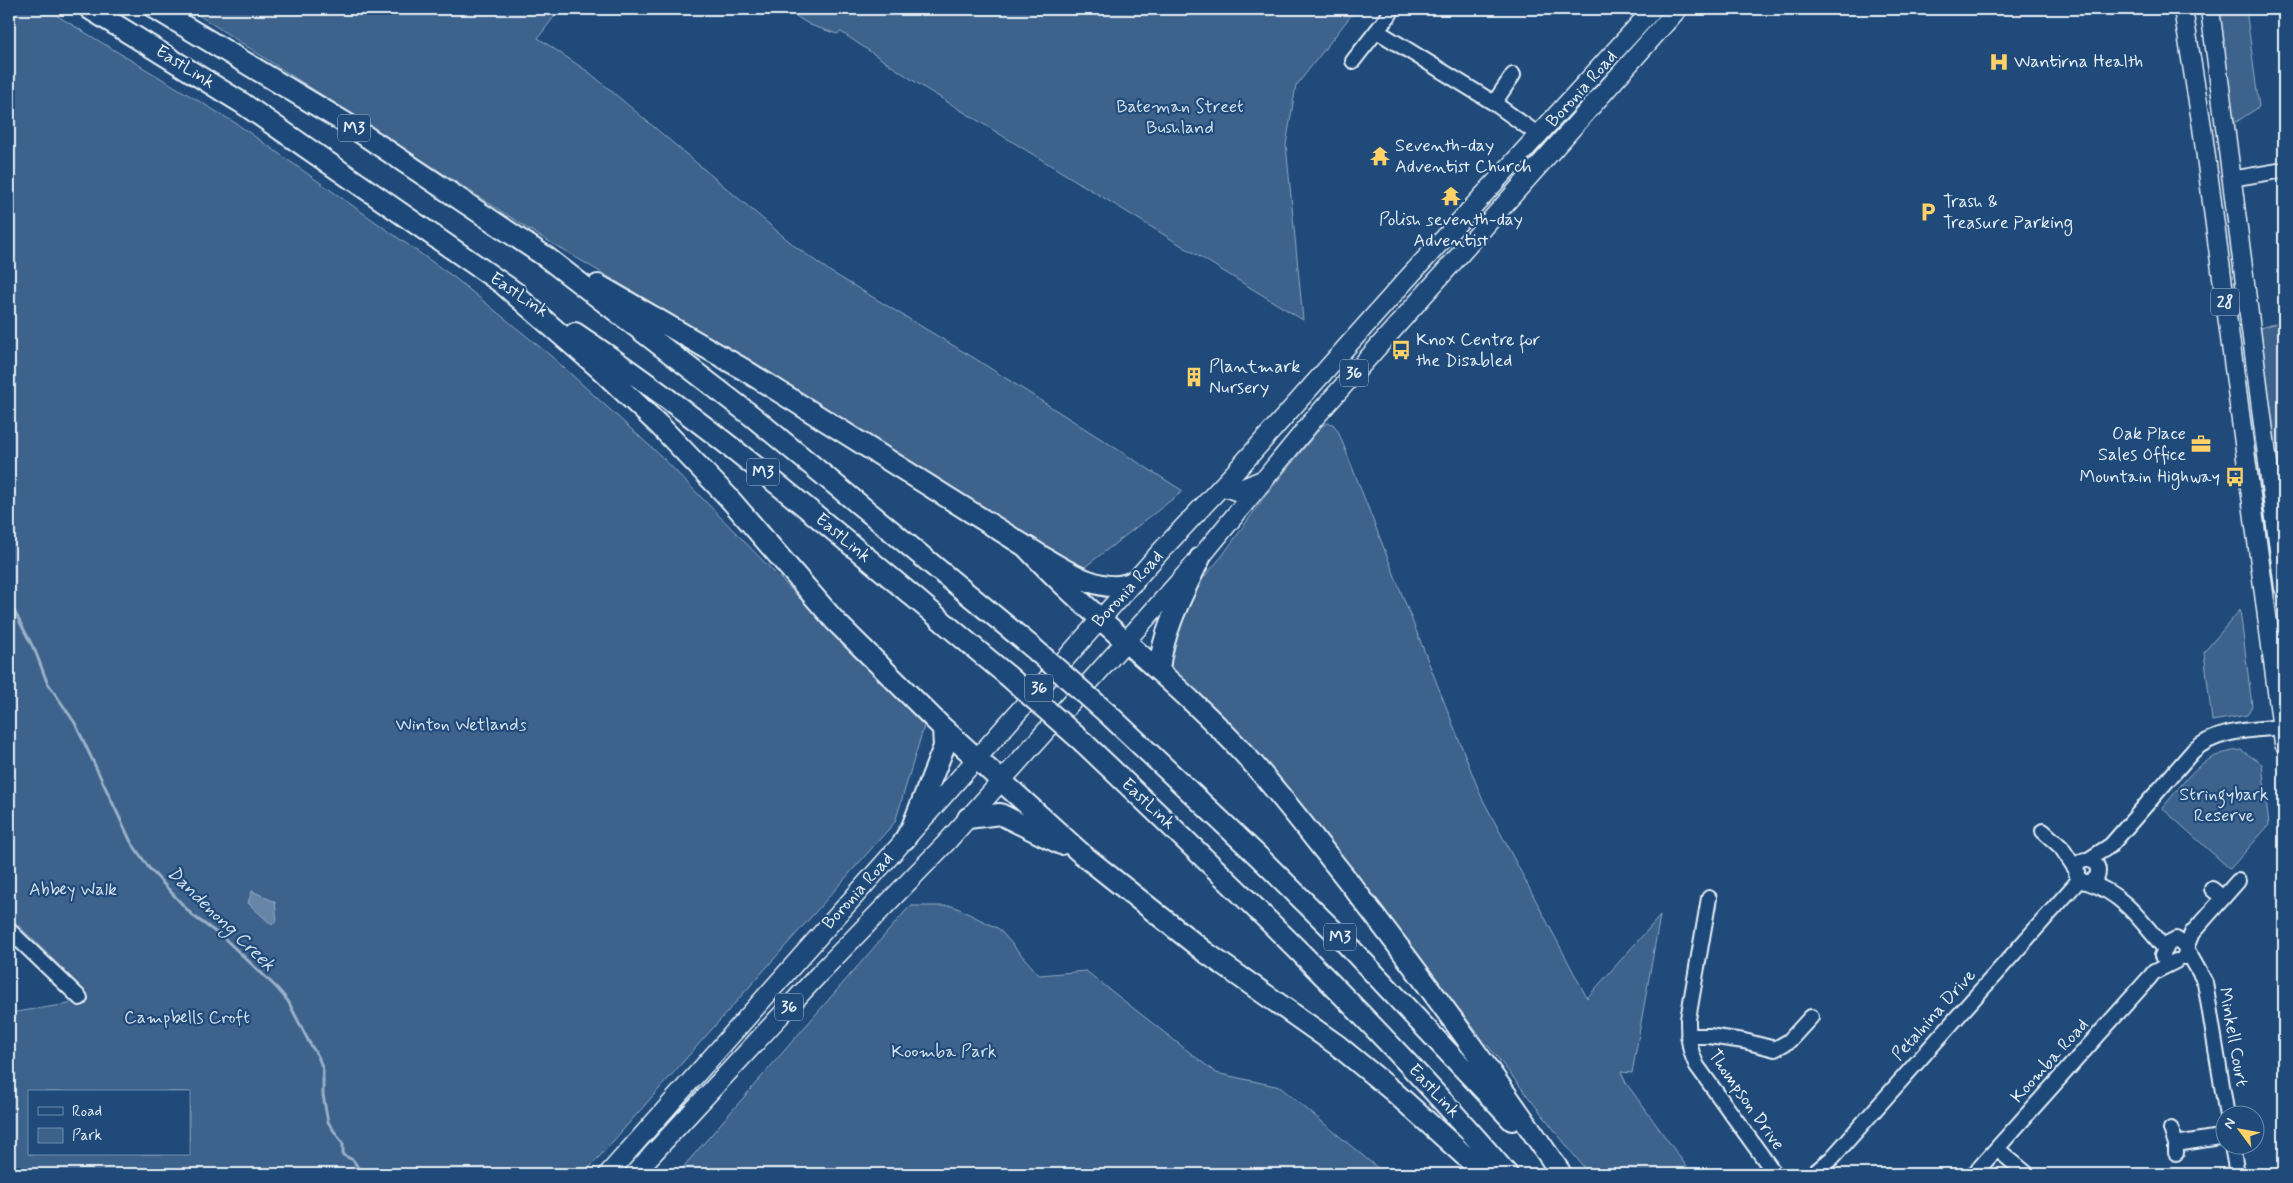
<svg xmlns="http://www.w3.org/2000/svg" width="2293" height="1183" font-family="Mynerve,sans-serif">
  <rect width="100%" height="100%" fill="#1f4a7a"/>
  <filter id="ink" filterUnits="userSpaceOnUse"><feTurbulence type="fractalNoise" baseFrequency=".02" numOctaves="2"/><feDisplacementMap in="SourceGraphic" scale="10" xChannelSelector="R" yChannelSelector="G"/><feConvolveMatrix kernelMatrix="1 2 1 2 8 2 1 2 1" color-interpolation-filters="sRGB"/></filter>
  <g filter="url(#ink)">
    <path fill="#3c628c" stroke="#92aac2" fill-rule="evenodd" d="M 9,9 L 46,9 L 237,124 L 455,278 L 551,356 L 662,457 L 924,726 L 895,822 L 584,1174 L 9,1174 L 9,1013 L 69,1004 L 82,988 L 9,916 ZM 29,1092 L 189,1092 L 189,1154 L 29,1154 Z
      M 189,9 L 560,9 L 538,38 L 590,73 L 796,247 L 831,272 L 974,358 L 1183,491 L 1081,570 L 1000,517 L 839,422 L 693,327 L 538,235 Z
      M 785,9 L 1356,9 L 1296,86 L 1286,145 L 1303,320 L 923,87 L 841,32 L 837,34 L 810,25 Z
      M 2210,9 L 2246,9 L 2259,107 L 2224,130 Z
      M 2284,321 L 2284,588 L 2251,331 Z
      M 1328,423 L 1333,424 L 1338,431 L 1481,796 L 1587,998 L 1660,916 L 1632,1073 L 1621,1072 L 1626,1083 L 1692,1174 L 1589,1174 L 1307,816 L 1169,668 L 1167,653 L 1194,589 L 1222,556 L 1263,499 L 1322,426 Z
      M 2240,610 L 2252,706 L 2247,715 L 2212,721 L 2204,652 Z
      M 2241,750 L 2262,764 L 2269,825 L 2230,869 L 2162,808 C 2188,779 2198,754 2241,750 Z
      M 910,906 L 953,906 L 999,929 L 1039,975 L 1086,971 L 1216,1073 L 1280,1087 L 1385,1174 L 677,1174 Z"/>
    <path fill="#6685a7" stroke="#9ab0c7" d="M 252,891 L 275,902 L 277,921 L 272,925 L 248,903 Z"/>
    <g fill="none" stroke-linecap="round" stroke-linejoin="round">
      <path stroke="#9ab0c7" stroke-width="3" d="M 9,601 L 36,653 L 47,682 L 75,723 L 131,842 L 149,868 L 192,915 L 225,939 L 277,988 L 288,1001 L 310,1044 L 318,1056 L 323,1070 L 323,1095 L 328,1122 L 343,1144 L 343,1155 L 353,1160 L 362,1174"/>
      <defs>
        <path id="minor" d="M 1377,31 L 1494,103 L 1540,136
          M 1353,61 L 1390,14
          M 1494,103 L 1513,75
          M 2231,179 L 2284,170
          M 2043,831 L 2061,847 L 2077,871
          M 2088,860 L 2111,845 L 2193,751 C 2217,729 2253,730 2284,727
          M2076 871a11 11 0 1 1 22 0a11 11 0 1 1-22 0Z
          M 2087,882 C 2124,894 2141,921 2165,949
          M 2212,889 L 2223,898
          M 1709,898 L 1688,1019 C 1688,1037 1689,1050 1697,1066 L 1775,1174
          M 9,930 L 80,998
          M 2186,948 L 2192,933 L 2238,881
          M 2187,950 L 2205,982 L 2227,1116
          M 2162,956 L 2168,943 L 2176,939 L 2185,945 L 2186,953 L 2184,957
          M 1688,1036 L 1709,1036 L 1744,1041 L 1775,1049 L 1789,1041 L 1811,1017
          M 2171,1129 L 2176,1144 L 2176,1153
          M 2176,1144 L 2226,1136
          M 2232,1146 L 2237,1174
          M 1997,1149 L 2027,1174
          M 1813,1174 L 1832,1158 L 2080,879
          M 1974,1174 L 2150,977 L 2154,972 L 2176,961"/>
        <path id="major" d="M 2183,9 L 2202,127 L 2284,744
          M 2210,9 L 2284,588
          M 1222,486 L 1236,491 L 1262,480
          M 608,1174 L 1161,551 L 1236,471 L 1406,280 L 1653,9
          M 634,1174 L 820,973 L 946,843 L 1200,558 L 1313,420 L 1678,9"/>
        <path id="highway" d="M 90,9 L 242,103 L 516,293
          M 156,9 L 349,125 L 546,257 L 752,416 L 1032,647
          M 598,285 L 743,369 L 1025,546 C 1053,562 1102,600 1134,581
          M 505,286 L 599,368 L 660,426 L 728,497 L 835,621 L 943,728 L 1083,855 L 1205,952 L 1337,1045 L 1393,1091 L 1485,1174
          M 575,333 C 728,436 866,558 1008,676
          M 1025,546 C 1095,621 1179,682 1248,758 C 1282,796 1313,837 1345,877 C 1420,973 1491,1071 1560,1172
          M 1159,671 C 1162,632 1183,593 1200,558
          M 1108,714 L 1258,856 L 1337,934 L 1512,1120
          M 1084,743 C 1230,882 1376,1021 1507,1174
          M 968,818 L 1000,814 L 1061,844
          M 905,839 L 912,827 L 944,747 L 943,728"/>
      </defs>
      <use href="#minor" stroke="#e8f1f8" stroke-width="18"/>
      <use href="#major" stroke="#e8f1f8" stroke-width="21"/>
      <use href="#highway" stroke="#e8f1f8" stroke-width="24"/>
      <use href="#minor" stroke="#1f4a7a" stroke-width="14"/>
      <use href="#major" stroke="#1f4a7a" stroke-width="18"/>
      <use href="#highway" stroke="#1f4a7a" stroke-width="20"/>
      <defs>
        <path id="highway-bridge" d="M 1032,647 L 1108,714
          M 1008,676 L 1084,743"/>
      </defs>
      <use href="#highway-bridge" stroke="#e8f1f8" stroke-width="24" stroke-linecap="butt"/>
      <use href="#highway-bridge" stroke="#1f4a7a" stroke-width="20"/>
    </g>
  </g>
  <defs>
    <symbol id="hospital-bare" viewBox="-9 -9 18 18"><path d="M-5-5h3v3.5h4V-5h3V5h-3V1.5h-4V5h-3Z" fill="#ffd166" stroke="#1f4a7a" stroke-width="2.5" paint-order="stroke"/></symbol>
    <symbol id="temple-bare" viewBox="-9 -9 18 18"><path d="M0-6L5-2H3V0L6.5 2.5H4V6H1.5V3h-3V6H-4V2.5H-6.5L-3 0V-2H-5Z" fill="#ffd166" stroke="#1f4a7a" stroke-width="2.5" paint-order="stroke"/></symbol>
    <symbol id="parking-bare" viewBox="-9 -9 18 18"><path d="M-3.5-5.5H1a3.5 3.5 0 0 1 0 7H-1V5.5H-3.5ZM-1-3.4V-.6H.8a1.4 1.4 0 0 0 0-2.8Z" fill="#ffd166" stroke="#1f4a7a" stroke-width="2.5" paint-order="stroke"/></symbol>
    <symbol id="bus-bare" viewBox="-9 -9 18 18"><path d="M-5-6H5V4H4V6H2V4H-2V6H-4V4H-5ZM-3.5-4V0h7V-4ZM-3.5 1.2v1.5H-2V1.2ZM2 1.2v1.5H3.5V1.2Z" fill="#ffd166" stroke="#1f4a7a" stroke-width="2.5" paint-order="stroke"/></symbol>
    <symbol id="building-bare" viewBox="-9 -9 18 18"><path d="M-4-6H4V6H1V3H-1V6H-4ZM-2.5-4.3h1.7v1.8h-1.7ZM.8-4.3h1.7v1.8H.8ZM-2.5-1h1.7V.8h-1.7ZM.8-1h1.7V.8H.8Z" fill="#ffd166" stroke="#1f4a7a" stroke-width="2.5" paint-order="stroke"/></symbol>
    <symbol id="office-bare" viewBox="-9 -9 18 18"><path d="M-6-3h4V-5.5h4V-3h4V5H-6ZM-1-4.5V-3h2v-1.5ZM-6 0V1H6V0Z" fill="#ffd166" stroke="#1f4a7a" stroke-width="2.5" paint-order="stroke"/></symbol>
  </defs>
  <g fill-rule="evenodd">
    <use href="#hospital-bare" x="1985" y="48" width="28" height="28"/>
    <use href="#temple-bare" x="1366" y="142" width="28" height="28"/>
    <use href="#temple-bare" x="1437" y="182" width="28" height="28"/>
    <use href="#parking-bare" x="1914" y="198" width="28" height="28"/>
    <use href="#bus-bare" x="1387" y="336" width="28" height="28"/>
    <use href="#building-bare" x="1180" y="363" width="28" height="28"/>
    <use href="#office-bare" x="2187" y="430" width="28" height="28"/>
    <use href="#bus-bare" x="2221" y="463" width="28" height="28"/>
  </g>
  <g text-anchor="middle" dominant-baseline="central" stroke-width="4.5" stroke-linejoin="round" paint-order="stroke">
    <g fill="#1f4a7a" stroke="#acbfd2" stroke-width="1">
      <rect x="338" y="114.5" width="32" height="27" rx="4"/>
      <rect x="2211" y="288.5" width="28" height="27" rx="4"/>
      <rect x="1340" y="359.5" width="28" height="27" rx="4"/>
      <rect x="747" y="458.5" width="32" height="27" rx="4"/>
      <rect x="1025" y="674.5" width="28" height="27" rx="4"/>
      <rect x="1324" y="923.5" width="32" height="27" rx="4"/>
      <rect x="775" y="993.5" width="28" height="27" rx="4"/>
    </g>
    <g font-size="16" font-weight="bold" fill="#e8f1f8">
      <text x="354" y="128">M3</text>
      <text x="2225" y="302">28</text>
      <text x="1354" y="373">36</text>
      <text x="763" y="472">M3</text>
      <text x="1039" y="688">36</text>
      <text x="1340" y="937">M3</text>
      <text x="789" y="1007">36</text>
    </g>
    <g font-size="18" fill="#e8f1f8" stroke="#1f4a7a" text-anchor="start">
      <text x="2014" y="62">Wantirna Health</text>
      <text x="1395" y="146">Seventh-day<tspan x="1395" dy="21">Adventist Church</tspan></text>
      <text x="1943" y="202">Trash &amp;<tspan x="1943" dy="21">Treasure Parking</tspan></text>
      <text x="1451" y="220" text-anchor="middle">Polish seventh-day<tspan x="1451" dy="21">Adventist</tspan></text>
      <text x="1416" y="340">Knox Centre for<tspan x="1416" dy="21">the Disabled</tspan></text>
      <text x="1209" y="367">Plantmark<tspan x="1209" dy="21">Nursery</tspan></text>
      <text x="2186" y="434" text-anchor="end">Oak Place<tspan x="2186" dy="21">Sales Office</tspan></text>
      <text x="2220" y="477" text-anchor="end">Mountain Highway</text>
    </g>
    <g font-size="18" fill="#e8f1f8" stroke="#1f4a7a">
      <text transform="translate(185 67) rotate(32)">EastLink</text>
      <text transform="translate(1582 89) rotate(-48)">Boronia Road</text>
      <text transform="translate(519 295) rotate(34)">EastLink</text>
      <text transform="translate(843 538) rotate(40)">EastLink</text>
      <text transform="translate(1128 589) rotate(-48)">Boronia Road</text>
      <text transform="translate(1148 804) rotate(43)">EastLink</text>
      <text transform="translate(858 891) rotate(-48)">Boronia Road</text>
      <text transform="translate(1934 1015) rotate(-48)">Petalnina Drive</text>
      <text transform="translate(2233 1037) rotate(80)">Minkell Court</text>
      <text transform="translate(2050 1061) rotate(-48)">Koomba Road</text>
      <text transform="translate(1434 1091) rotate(47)">EastLink</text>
      <text transform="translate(1746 1100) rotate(55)">Thompson Drive</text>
    </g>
    <g font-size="18" fill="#d7e3ed" stroke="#1f4a7a">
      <text x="1180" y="107">Bateman Street<tspan x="1180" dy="21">Bushland</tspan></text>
      <text x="461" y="725">Winton Wetlands</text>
      <text x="2224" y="795">Stringybark<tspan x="2224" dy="21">Reserve</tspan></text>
      <text x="73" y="890">Abbey Walk</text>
      <text x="187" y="1018">Campbells Croft</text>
      <text x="944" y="1052">Koomba Park</text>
    </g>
    <g font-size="19" font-style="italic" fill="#d4e1ec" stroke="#1f4a7a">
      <text transform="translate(221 919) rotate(44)">Dandenong Creek</text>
    </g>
  </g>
  <rect width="2293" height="1183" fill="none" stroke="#1f4a7a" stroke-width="30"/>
  <rect x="15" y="15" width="2263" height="1153" fill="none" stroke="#e8f1f8" stroke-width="2" filter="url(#ink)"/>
  <rect x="28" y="1090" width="162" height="65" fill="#1f4a7a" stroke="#6f8dac"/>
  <rect x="38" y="1107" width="25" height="8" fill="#1f4a7a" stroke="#6f8dac"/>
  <text x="72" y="1116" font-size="15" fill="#e8f1f8">Road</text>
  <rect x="38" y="1128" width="25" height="15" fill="#3c628c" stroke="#6f8dac"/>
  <text x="72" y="1140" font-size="15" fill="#e8f1f8">Park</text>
  <g transform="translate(2240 1130) rotate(302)"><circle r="24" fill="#1f4a7a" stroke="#6f8dac"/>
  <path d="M0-4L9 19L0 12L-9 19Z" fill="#ffd166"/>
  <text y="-8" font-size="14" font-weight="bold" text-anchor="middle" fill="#e8f1f8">N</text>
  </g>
</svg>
